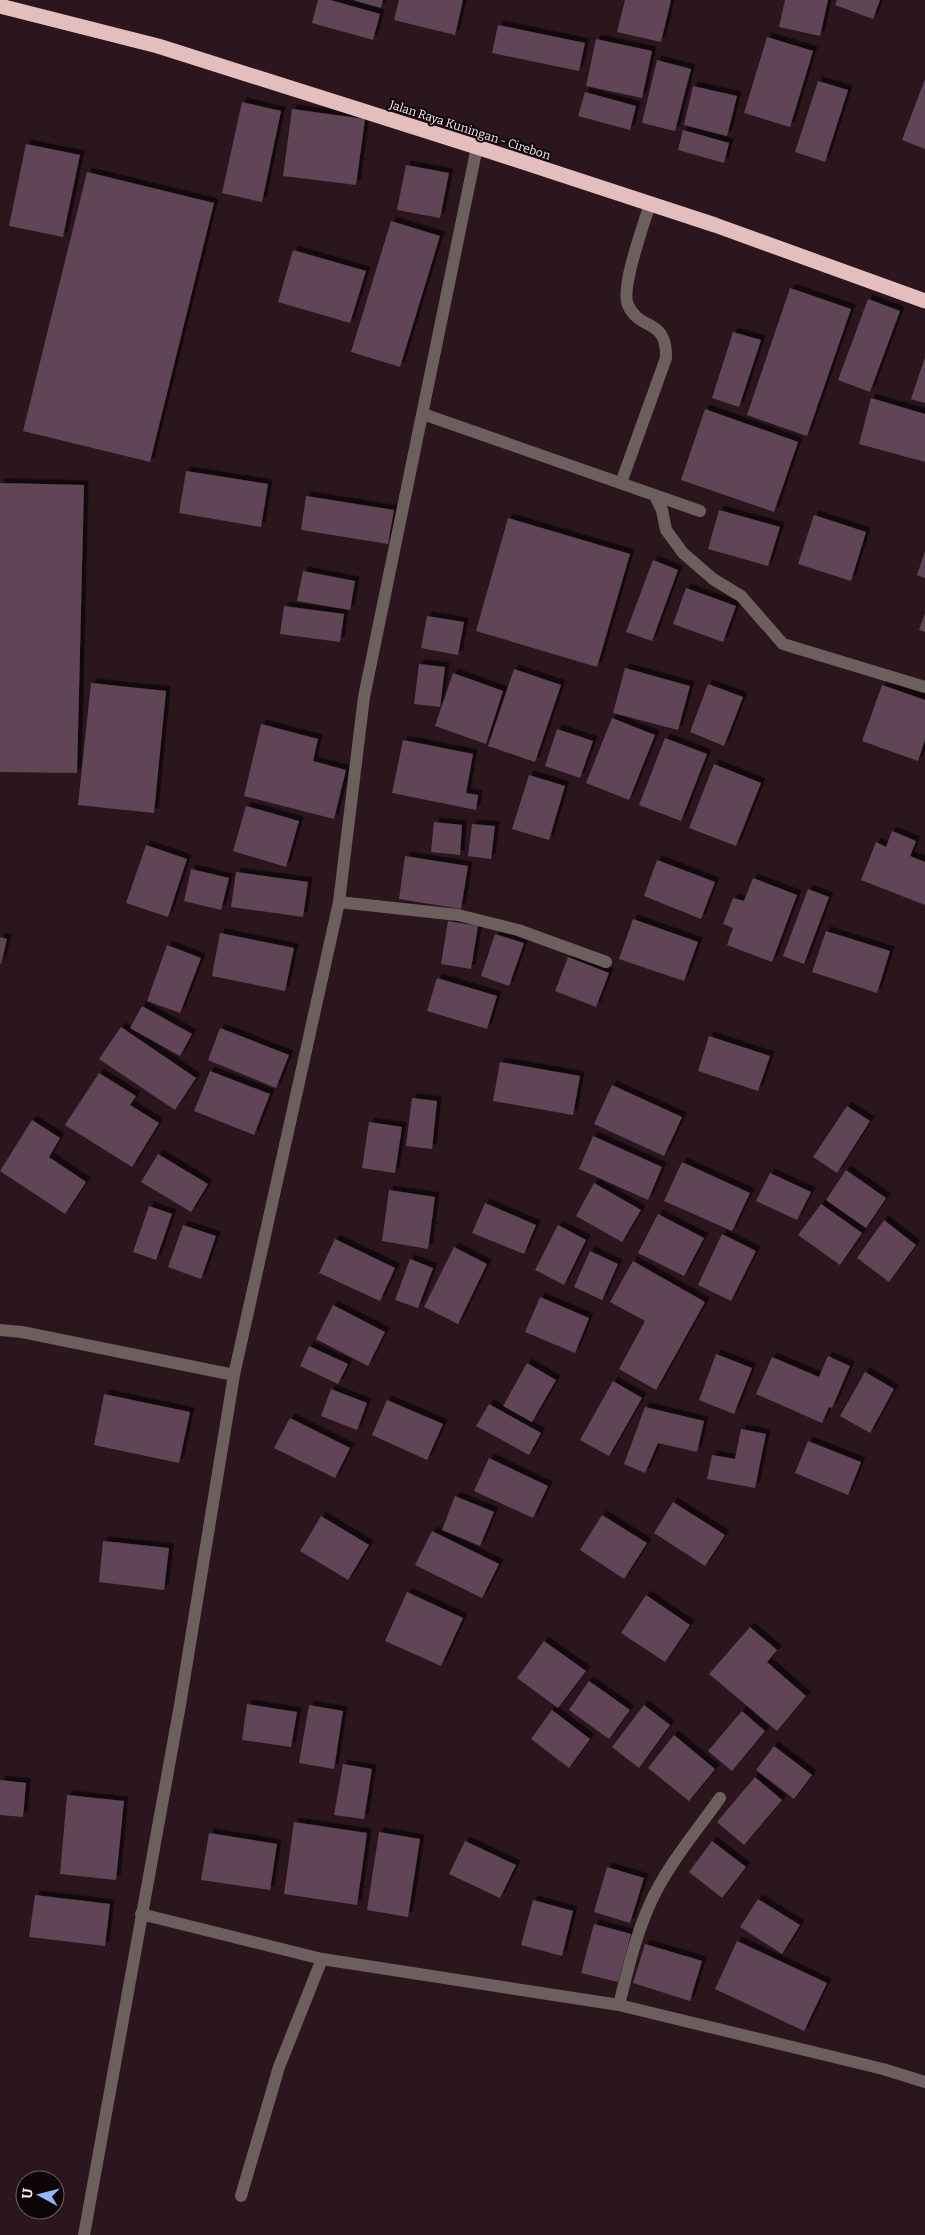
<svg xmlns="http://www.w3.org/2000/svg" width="925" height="2235" font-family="Bitter,serif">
  <defs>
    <filter id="shadow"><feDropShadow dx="4.5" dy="-4.5" stdDeviation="0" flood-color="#0009"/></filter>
  </defs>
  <rect width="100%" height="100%" fill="#2a161c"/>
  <path fill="#5e4556" filter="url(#shadow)" d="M 318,0 L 330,0 L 380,14 L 373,40 L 312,23 Z
    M 353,0 L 383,0 L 381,8 Z
    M 399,0 L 463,0 L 455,35 L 394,20 Z
    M 625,0 L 671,0 L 661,42 L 617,32 Z
    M 785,0 L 828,0 L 820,36 L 779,27 Z
    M 837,0 L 880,0 L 873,19 L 835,5 Z
    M 498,25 L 585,43 L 579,71 L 492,53 Z
    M 767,37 L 813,51 L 790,127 L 744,113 Z
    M 596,39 L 652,51 L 642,98 L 586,86 Z
    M 657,60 L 691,69 L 675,131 L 642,123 Z
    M 925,79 L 925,149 L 902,140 Z
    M 818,81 L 848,90 L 825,162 L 795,152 Z
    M 693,86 L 737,96 L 727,136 L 684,125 Z
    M 585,92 L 636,106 L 630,130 L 578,116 Z
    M 242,102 L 281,111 L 262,202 L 222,193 Z
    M 292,109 L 365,119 L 356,185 L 283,176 Z
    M 683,130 L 729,143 L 724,163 L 678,150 Z
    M 26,144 L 80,155 L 63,237 L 9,226 Z
    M 406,165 L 449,173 L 440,218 L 397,210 Z
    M 87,172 L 214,203 L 150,462 L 23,431 Z
    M 391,221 L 440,236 L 400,367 L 351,352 Z
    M 293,250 L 366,271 L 350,323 L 278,302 Z
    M 790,288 L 851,309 L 807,436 L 747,415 Z
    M 868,299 L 900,311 L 870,392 L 838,380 Z
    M 733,332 L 761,340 L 739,407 L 712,398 Z
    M 925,357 L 925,403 L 911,399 Z
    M 871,398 L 925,414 L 925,462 L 859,444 Z
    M 705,409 L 798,442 L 774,512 L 681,480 Z
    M 186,471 L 268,484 L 261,527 L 179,513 Z
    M 0,483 L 84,485 L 77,773 L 0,772 Z
    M 306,496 L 394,510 L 388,544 L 301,530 Z
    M 719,510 L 780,527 L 768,566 L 708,549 Z
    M 814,515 L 866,532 L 851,581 L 798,564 Z
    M 508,518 L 630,554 L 597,667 L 476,631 Z
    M 925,551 L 925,578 L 917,575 Z
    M 653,560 L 678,570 L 652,641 L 626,632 Z
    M 303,571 L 355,581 L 350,610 L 297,601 Z
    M 686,588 L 736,606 L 723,642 L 673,624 Z
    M 284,606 L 344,614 L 340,642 L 280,634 Z
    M 925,613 L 925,632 L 919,630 Z
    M 427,616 L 464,622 L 458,655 L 421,648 Z
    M 419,664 L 445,667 L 440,707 L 414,704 Z
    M 625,668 L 690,686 L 678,730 L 613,713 Z
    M 514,669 L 561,685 L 535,762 L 488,746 Z
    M 453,673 L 503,691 L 486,744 L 435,726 Z
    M 91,683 L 166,691 L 154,813 L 78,805 Z
    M 708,684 L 743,697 L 724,746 L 690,732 Z
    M 882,685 L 925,700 L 925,740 L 918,761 L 862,741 Z
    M 612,718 L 655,735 L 629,800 L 586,783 Z
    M 261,724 L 318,739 L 313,761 L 346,770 L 334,819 L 244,796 Z
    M 557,729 L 593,741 L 580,778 L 545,766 Z
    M 665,738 L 707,754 L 681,821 L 639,805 Z
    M 403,740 L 473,754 L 466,793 L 478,795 L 476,810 L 392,793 Z
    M 714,764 L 761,783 L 736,846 L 689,828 Z
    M 529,775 L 565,786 L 549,840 L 512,829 Z
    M 246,806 L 299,821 L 286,867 L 233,851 Z
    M 434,822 L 462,825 L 460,855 L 431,852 Z
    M 472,824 L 495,826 L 491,859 L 468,856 Z
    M 892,831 L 916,841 L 910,856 L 925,862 L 925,905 L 861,880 L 876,842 L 886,847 Z
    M 146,845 L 187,859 L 168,917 L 126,903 Z
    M 405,856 L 468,866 L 461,909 L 399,899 Z
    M 657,860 L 715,882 L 701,919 L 644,896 Z
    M 191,869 L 229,878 L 221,910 L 184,901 Z
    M 236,872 L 308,882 L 303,917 L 231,907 Z
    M 753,878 L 797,895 L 772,962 L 727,945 L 733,928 L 723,924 L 733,898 L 744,901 Z
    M 808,889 L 829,897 L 804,964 L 783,956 Z
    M 633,919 L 698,942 L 684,981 L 619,959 Z
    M 448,921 L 478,926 L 471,969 L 441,964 Z
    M 826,931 L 890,951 L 877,993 L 812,972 Z
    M 220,933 L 294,948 L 285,991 L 212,976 Z
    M 495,934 L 524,943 L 509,986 L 481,976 Z
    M 0,937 L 7,939 L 1,964 L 0,964 Z
    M 167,945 L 201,958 L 180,1013 L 147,1001 Z
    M 568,957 L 609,973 L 596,1007 L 555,991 Z
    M 437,978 L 497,996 L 487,1029 L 427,1011 Z
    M 142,1006 L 192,1034 L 180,1056 L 130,1028 Z
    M 121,1027 L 196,1078 L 175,1110 L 99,1059 Z
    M 220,1028 L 289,1055 L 276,1088 L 208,1060 Z
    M 709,1036 L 770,1056 L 758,1091 L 698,1071 Z
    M 500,1062 L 580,1076 L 573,1115 L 493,1101 Z
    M 210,1071 L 270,1094 L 254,1135 L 194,1111 Z
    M 99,1073 L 136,1096 L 130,1105 L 159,1123 L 132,1167 L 65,1125 Z
    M 612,1085 L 682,1117 L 664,1156 L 594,1124 Z
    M 412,1098 L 437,1101 L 432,1149 L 406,1146 Z
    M 847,1106 L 870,1121 L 837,1173 L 813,1157 Z
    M 32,1120 L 60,1138 L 49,1157 L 86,1182 L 65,1214 L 0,1171 Z
    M 369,1122 L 402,1127 L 395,1173 L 362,1168 Z
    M 593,1136 L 662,1167 L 648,1200 L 579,1169 Z
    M 158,1154 L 208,1184 L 191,1212 L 141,1182 Z
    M 682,1162 L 750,1193 L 732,1231 L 664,1201 Z
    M 846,1170 L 886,1198 L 866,1228 L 826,1200 Z
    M 770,1173 L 811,1192 L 797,1220 L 756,1201 Z
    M 594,1183 L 641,1210 L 622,1242 L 576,1216 Z
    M 389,1190 L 435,1197 L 428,1249 L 382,1241 Z
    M 485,1203 L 536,1225 L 524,1254 L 472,1233 Z
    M 821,1204 L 862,1233 L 840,1265 L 798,1235 Z
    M 149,1206 L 172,1214 L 156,1260 L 133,1252 Z
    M 658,1214 L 704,1238 L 684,1276 L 638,1253 Z
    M 884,1220 L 916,1245 L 889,1282 L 857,1258 Z
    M 183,1225 L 216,1236 L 201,1279 L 168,1267 Z
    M 558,1225 L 586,1240 L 564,1285 L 535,1270 Z
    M 722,1234 L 756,1251 L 731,1301 L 698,1285 Z
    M 335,1239 L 395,1268 L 380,1301 L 319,1273 Z
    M 454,1247 L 487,1264 L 458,1324 L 424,1307 Z
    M 590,1251 L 618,1264 L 602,1300 L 574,1287 Z
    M 410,1259 L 433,1268 L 418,1308 L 395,1300 Z
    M 633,1261 L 705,1302 L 656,1390 L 619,1369 L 645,1321 L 610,1302 Z
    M 540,1297 L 589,1318 L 575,1353 L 525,1332 Z
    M 333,1305 L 385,1332 L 368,1366 L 316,1339 Z
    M 309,1346 L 348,1364 L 338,1384 L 300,1366 Z
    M 716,1354 L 752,1368 L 734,1414 L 699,1400 Z
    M 828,1356 L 850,1366 L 832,1408 L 829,1407 L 822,1423 L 756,1394 L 772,1357 L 819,1377 Z
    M 527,1363 L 556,1380 L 532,1422 L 503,1406 Z
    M 865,1372 L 894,1389 L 870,1433 L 840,1416 Z
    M 613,1381 L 642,1398 L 609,1456 L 580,1440 Z
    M 331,1389 L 367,1403 L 357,1430 L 321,1416 Z
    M 104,1394 L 190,1412 L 179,1463 L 94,1445 Z
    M 387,1400 L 443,1424 L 427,1460 L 372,1435 Z
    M 489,1404 L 541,1433 L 529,1455 L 476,1426 Z
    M 645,1407 L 704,1421 L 697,1452 L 658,1443 L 645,1473 L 624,1464 Z
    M 290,1418 L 350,1448 L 335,1478 L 274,1448 Z
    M 741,1429 L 766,1434 L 755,1488 L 707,1479 L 712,1455 L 735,1459 Z
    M 808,1441 L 861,1462 L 848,1495 L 795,1473 Z
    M 489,1458 L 548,1486 L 533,1518 L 474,1491 Z
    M 455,1496 L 494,1512 L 480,1546 L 442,1530 Z
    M 673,1502 L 725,1535 L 705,1566 L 654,1533 Z
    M 602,1515 L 647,1543 L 624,1579 L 580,1550 Z
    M 321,1516 L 369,1545 L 348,1580 L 300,1551 Z
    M 432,1531 L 499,1564 L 482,1598 L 415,1565 Z
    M 103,1541 L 169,1548 L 164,1590 L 99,1582 Z
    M 407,1592 L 463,1618 L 441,1666 L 385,1641 Z
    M 646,1595 L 690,1625 L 665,1662 L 621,1633 Z
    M 750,1627 L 777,1650 L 767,1662 L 806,1696 L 777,1731 L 709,1674 Z
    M 544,1641 L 586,1671 L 558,1708 L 517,1678 Z
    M 589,1681 L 630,1710 L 609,1739 L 569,1710 Z
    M 247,1704 L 297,1712 L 291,1747 L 242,1740 Z
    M 309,1705 L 343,1711 L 334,1769 L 299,1763 Z
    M 644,1705 L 670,1725 L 639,1768 L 612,1747 Z
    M 552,1710 L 590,1739 L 569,1768 L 531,1739 Z
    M 742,1711 L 765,1731 L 732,1771 L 708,1751 Z
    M 674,1735 L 715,1769 L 689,1801 L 648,1768 Z
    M 774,1746 L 812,1775 L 794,1799 L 756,1770 Z
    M 343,1764 L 372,1769 L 364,1819 L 334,1815 Z
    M 755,1777 L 782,1800 L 744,1845 L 717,1822 Z
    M 0,1780 L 26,1783 L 23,1817 L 0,1815 Z
    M 67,1795 L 124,1801 L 116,1880 L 60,1874 Z
    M 294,1822 L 367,1833 L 357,1905 L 284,1894 Z
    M 379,1832 L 420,1839 L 408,1917 L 367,1910 Z
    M 209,1833 L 277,1844 L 270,1890 L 201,1880 Z
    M 465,1841 L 516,1865 L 500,1898 L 449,1874 Z
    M 712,1841 L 746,1867 L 722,1898 L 689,1872 Z
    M 607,1867 L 644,1878 L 630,1923 L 594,1912 Z
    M 35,1895 L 110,1904 L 105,1946 L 29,1937 Z
    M 758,1899 L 800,1925 L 782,1954 L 740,1927 Z
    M 533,1900 L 573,1911 L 562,1956 L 521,1945 Z
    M 594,1924 L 631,1934 L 618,1982 L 581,1973 Z
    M 737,1941 L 827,1983 L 804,2031 L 715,1989 Z
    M 645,1944 L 702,1961 L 690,2001 L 633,1983 Z"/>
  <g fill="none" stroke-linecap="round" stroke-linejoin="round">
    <path stroke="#6e5f5f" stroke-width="12" d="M 423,414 L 700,511
      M 621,483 L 666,358 C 667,317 640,332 628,305 C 620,288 644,224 650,204
      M 655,496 L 662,510 L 666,530 L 683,553 L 713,579 L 741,596 L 783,644 L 925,687
      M 339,902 L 458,915 L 518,930 L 606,962
      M 0,1330 L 22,1332 L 234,1375
      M 141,1914 L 322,1959 L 619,2005 L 883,2069 L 925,2082
      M 619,2005 C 627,1972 635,1938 649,1906 C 666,1867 695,1833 720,1798
      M 241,2196 L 279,2067 L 322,1959
      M 84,2235 L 180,1705 L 234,1375 L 339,902 L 364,697 L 477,147"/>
    <path stroke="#e3bebd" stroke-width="15" d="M 0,6 L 158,46 L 477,147 L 715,225 L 925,301"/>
  </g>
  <g text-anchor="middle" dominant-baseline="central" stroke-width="4" stroke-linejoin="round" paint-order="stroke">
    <g font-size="12" fill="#feeef2" stroke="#0d0507">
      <text transform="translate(470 130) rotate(18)">Jalan Raya Kuningan - Cirebon</text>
    </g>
  </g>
  <g transform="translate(40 2195) rotate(277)"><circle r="24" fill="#0d0507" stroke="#6d6265"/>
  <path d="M0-4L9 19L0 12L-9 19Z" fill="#8db9fc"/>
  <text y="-8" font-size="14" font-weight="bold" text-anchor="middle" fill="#feeef2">U</text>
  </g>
</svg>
